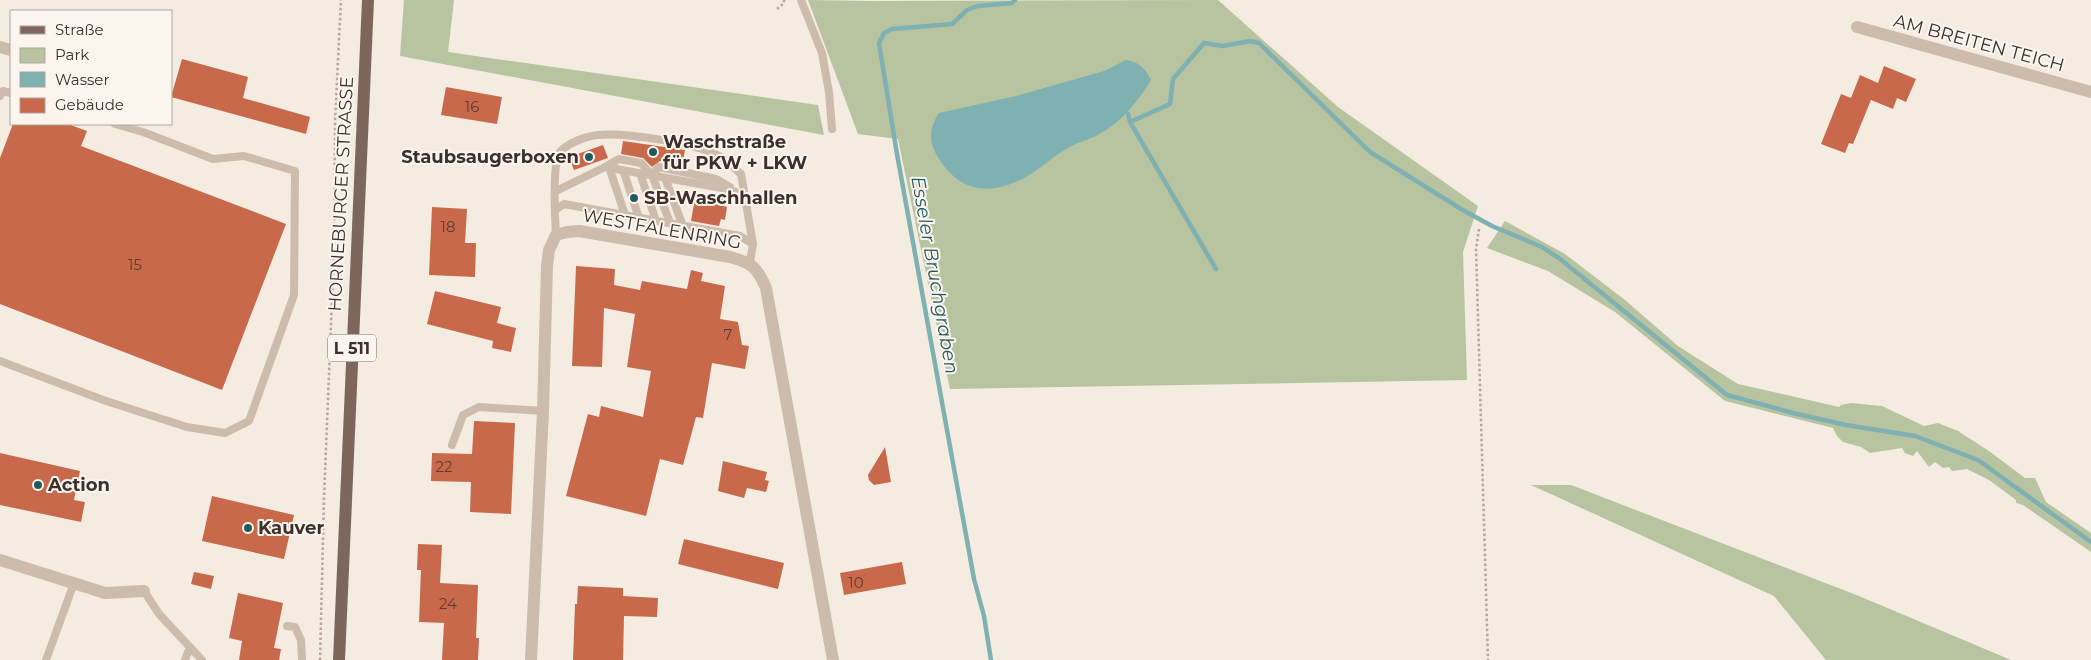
<svg xmlns="http://www.w3.org/2000/svg" width="2091" height="660" font-family="Montserrat,sans-serif">
  <rect width="100%" height="100%" fill="#f4ebe1"/>
  <path fill="#b8c4a0" d="M 404,0 L 454,0 L 448,52 L 818,105 L 824,135 L 400,56 Z
    M 808,0 L 873,1 L 1218,0 L 1338,107 L 1478,206 L 1463,252 L 1467,380 L 950,389 L 898,139 L 858,134 Z
    M 1505,221 L 1565,254 L 1625,300 L 1678,346 L 1738,384 L 1839,407 L 1841,405 L 1851,403 L 1882,406 L 1924,426 L 1938,423 L 1958,431 L 1989,451 L 2025,478 L 2035,478 L 2046,502 L 2091,533 L 2091,552 L 2023,505 L 2016,503 L 2016,500 L 1989,480 L 1967,469 L 1952,471 L 1949,467 L 1943,468 L 1935,462 L 1929,467 L 1917,451 L 1913,456 L 1905,453 L 1902,448 L 1870,453 L 1861,447 L 1843,442 L 1837,436 L 1833,428 L 1725,401 L 1615,312 L 1548,271 L 1487,248 Z
    M 1531,485 L 1571,485 L 1859,596 L 2011,660 L 1826,660 L 1774,596 Z"/>
  <path fill="#7fb0b2" d="M 1126,60 C 1139,62 1145,68 1151,80 C 1136,104 1122,122 1096,136 C 1087,140 1076,143 1068,148 C 1052,157 1039,170 1024,178 C 989,196 960,192 939,159 C 928,142 929,128 939,113 L 1016,96 L 1104,71 Z"/>
  <g fill="none" stroke-linecap="round" stroke-linejoin="round">
    <path stroke="#7fb0b2" stroke-width="4.5" d="M 1128,114 L 1130,122 L 1170,104 L 1173,79 L 1204,43 L 1223,46 L 1250,41 L 1259,43 L 1370,152 L 1461,209 L 1492,226 L 1542,247 L 1560,259 L 1727,395 L 1793,413 L 1846,425 L 1915,436 L 1978,460 L 2091,542
      M 1130,122 L 1216,269
      M 991,660 L 984,616 L 974,579 L 897,154 L 879,43 L 884,33 L 892,29 L 952,24 L 967,10 L 978,6 L 1012,3 L 1015,0"/>
  </g>
  <path fill="#c8694b" d="M 182,59 L 248,77 L 243,98 L 310,117 L 306,134 L 171,97 Z
    M 1884,66 L 1916,79 L 1906,102 L 1897,98 L 1893,109 L 1871,100 L 1853,144 L 1849,143 L 1845,153 L 1821,144 L 1841,94 L 1851,98 L 1860,75 L 1878,83 Z
    M 446,87 L 502,97 L 497,124 L 441,115 Z
    M 13,124 L 68,124 L 87,131 L 81,146 L 286,224 L 222,390 L 0,304 L 0,158 Z
    M 623,141 L 685,150 L 682,166 L 660,161 L 652,167 L 643,158 L 621,154 Z
    M 603,145 L 608,158 L 574,170 L 569,157 Z
    M 696,193 L 724,198 L 723,206 L 727,207 L 725,220 L 721,219 L 719,226 L 691,221 Z
    M 432,207 L 467,209 L 465,243 L 476,243 L 475,277 L 429,275 Z
    M 576,266 L 615,269 L 614,285 L 640,290 L 642,281 L 687,289 L 691,270 L 703,273 L 701,281 L 725,286 L 720,319 L 738,322 L 742,345 L 749,346 L 745,369 L 712,363 L 703,418 L 696,417 L 683,465 L 660,459 L 646,516 L 566,496 L 588,414 L 599,417 L 601,406 L 643,417 L 651,371 L 627,367 L 635,314 L 604,308 L 602,367 L 572,366 Z
    M 435,291 L 501,307 L 497,323 L 516,328 L 511,352 L 492,348 L 493,341 L 427,324 Z
    M 474,421 L 515,423 L 511,514 L 470,512 L 471,482 L 431,481 L 432,453 L 472,454 Z
    M 885,447 L 891,482 L 874,485 L 869,480 L 868,475 Z
    M 0,453 L 80,471 L 74,500 L 85,502 L 81,522 L 0,505 Z
    M 723,461 L 767,472 L 765,480 L 769,481 L 766,492 L 747,488 L 744,498 L 718,491 Z
    M 212,496 L 294,515 L 284,559 L 202,541 Z
    M 684,539 L 784,563 L 778,589 L 678,564 Z
    M 418,544 L 442,545 L 440,583 L 478,585 L 476,638 L 479,638 L 478,660 L 442,660 L 444,623 L 419,622 L 421,570 L 417,570 Z
    M 902,562 L 906,584 L 844,595 L 840,573 Z
    M 194,572 L 214,576 L 211,589 L 191,584 Z
    M 578,586 L 623,588 L 623,596 L 658,598 L 657,617 L 624,616 L 623,660 L 573,660 L 575,604 L 577,604 Z
    M 238,593 L 283,603 L 274,648 L 281,649 L 279,660 L 239,660 L 242,641 L 229,638 Z"/>
  <g fill="none" stroke-linecap="round" stroke-linejoin="round">
    <path stroke="#b9a596" stroke-width="2.5" stroke-dasharray="2.5 2.5" stroke-linecap="butt" d="M 777,9 L 784,3 L 784,0
      M 1479,229 L 1476,249 L 1488,660
      M 320,660 L 324,498 L 334,250 L 335,122 L 341,0"/>
    <path stroke="#cdbbac" stroke-width="8" d="M 801,0 L 822,53 L 829,92 L 832,129
      M 0,96 L 3,91 L 11,93
      M 605,167 L 619,159 L 641,163 L 652,175 L 670,223
      M 609,167 L 625,215
      M 623,170 L 639,218
      M 640,173 L 656,221
      M 652,175 L 659,167 L 716,179 L 730,187
      M 665,178 L 683,226
      M 556,191 L 605,167 L 722,188 L 736,192
      M 555,210 L 564,204 L 740,236 L 753,244
      M 556,235 C 555,220 552,163 560,152 C 568,143 586,136 598,135 C 625,132 693,143 717,155 C 726,159 734,168 741,174 L 753,244 L 750,262
      M 0,361 L 106,401 L 187,427 L 225,433 L 249,421 L 294,295 L 295,171 L 244,156 L 213,159 L 143,132 L 115,124
      M 452,445 L 463,415 L 479,407 L 543,411
      M 144,591 L 159,614 L 202,660
      M 287,626 L 295,627 L 301,640 L 302,660
      M 46,660 L 74,583
      M 185,660 L 190,647"/>
    <path stroke="#cdbbac" stroke-width="12" d="M 1857,27 L 2091,92
      M 0,47 L 11,50
      M 0,560 L 105,593 L 144,591
      M 531,660 L 543,411 L 547,266 L 549,250 L 556,235 L 567,232 L 579,231 L 730,257 C 752,263 757,267 766,288 L 833,660"/>
    <path stroke="#7d675c" stroke-width="12" d="M 339,660 L 368,0"/>
  </g>
  <g fill="#1f5a5e" stroke="#fbf5ee" stroke-width="2">
    <circle cx="653" cy="152" r="5"/>
    <circle cx="589" cy="157" r="5"/>
    <circle cx="634" cy="198" r="5"/>
    <circle cx="38" cy="485" r="5"/>
    <circle cx="248" cy="528" r="5"/>
  </g>
  <g text-anchor="middle" dominant-baseline="central" stroke-width="4" stroke-linejoin="round" paint-order="stroke">
    <g font-size="15" fill="#5e3e33">
      <text x="472" y="106">16</text>
      <text x="448" y="226">18</text>
      <text x="135" y="264">15</text>
      <text x="728" y="334">7</text>
      <text x="444" y="466">22</text>
      <text x="856" y="582">10</text>
      <text x="448" y="603">24</text>
    </g>
    <rect fill="#fbf5ee" stroke="#756b66" stroke-width="1" x="328" y="334.5" width="48" height="27" rx="4"/>
    <g font-size="16" font-weight="bold" fill="#3b302b">
      <text x="352" y="348">L 511</text>
    </g>
    <g font-size="18" fill="#3b302b" stroke="#fbf5ee">
      <text transform="translate(1979 43) rotate(15)">AM BREITEN TEICH</text>
      <text transform="translate(341 194) rotate(-87)">HORNEBURGER STRASSE</text>
      <text transform="translate(662 229) rotate(10)">WESTFALENRING</text>
    </g>
    <g font-size="18" font-weight="bold" fill="#3b302b" stroke="#fbf5ee" text-anchor="start">
      <text x="663" y="142">Waschstraße<tspan x="663" dy="21">für PKW + LKW</tspan></text>
      <text x="579" y="157" text-anchor="end">Staubsaugerboxen</text>
      <text x="644" y="198">SB-Waschhallen</text>
      <text x="48" y="485">Action</text>
      <text x="258" y="528">Kauver</text>
    </g>
    <g font-size="19" font-style="italic" fill="#1f5a5e" stroke="#fbf5ee">
      <text transform="translate(935 275) rotate(80)">Esseler Bruchgraben</text>
    </g>
  </g>
  <rect x="10" y="10" width="162" height="115" fill="#fbf5ee" stroke="#aea6a0"/>
  <rect x="20" y="26" width="25" height="8" fill="#7d675c" stroke="#aea6a0"/>
  <text x="55" y="35" font-size="15" fill="#3b302b">Straße</text>
  <rect x="20" y="48" width="25" height="15" fill="#b8c4a0" stroke="#aea6a0"/>
  <text x="55" y="60" font-size="15" fill="#3b302b">Park</text>
  <rect x="20" y="72" width="25" height="15" fill="#7fb0b2" stroke="#aea6a0"/>
  <text x="55" y="85" font-size="15" fill="#3b302b">Wasser</text>
  <rect x="20" y="98" width="25" height="15" fill="#c8694b" stroke="#aea6a0"/>
  <text x="55" y="110" font-size="15" fill="#3b302b">Gebäude</text>
</svg>
